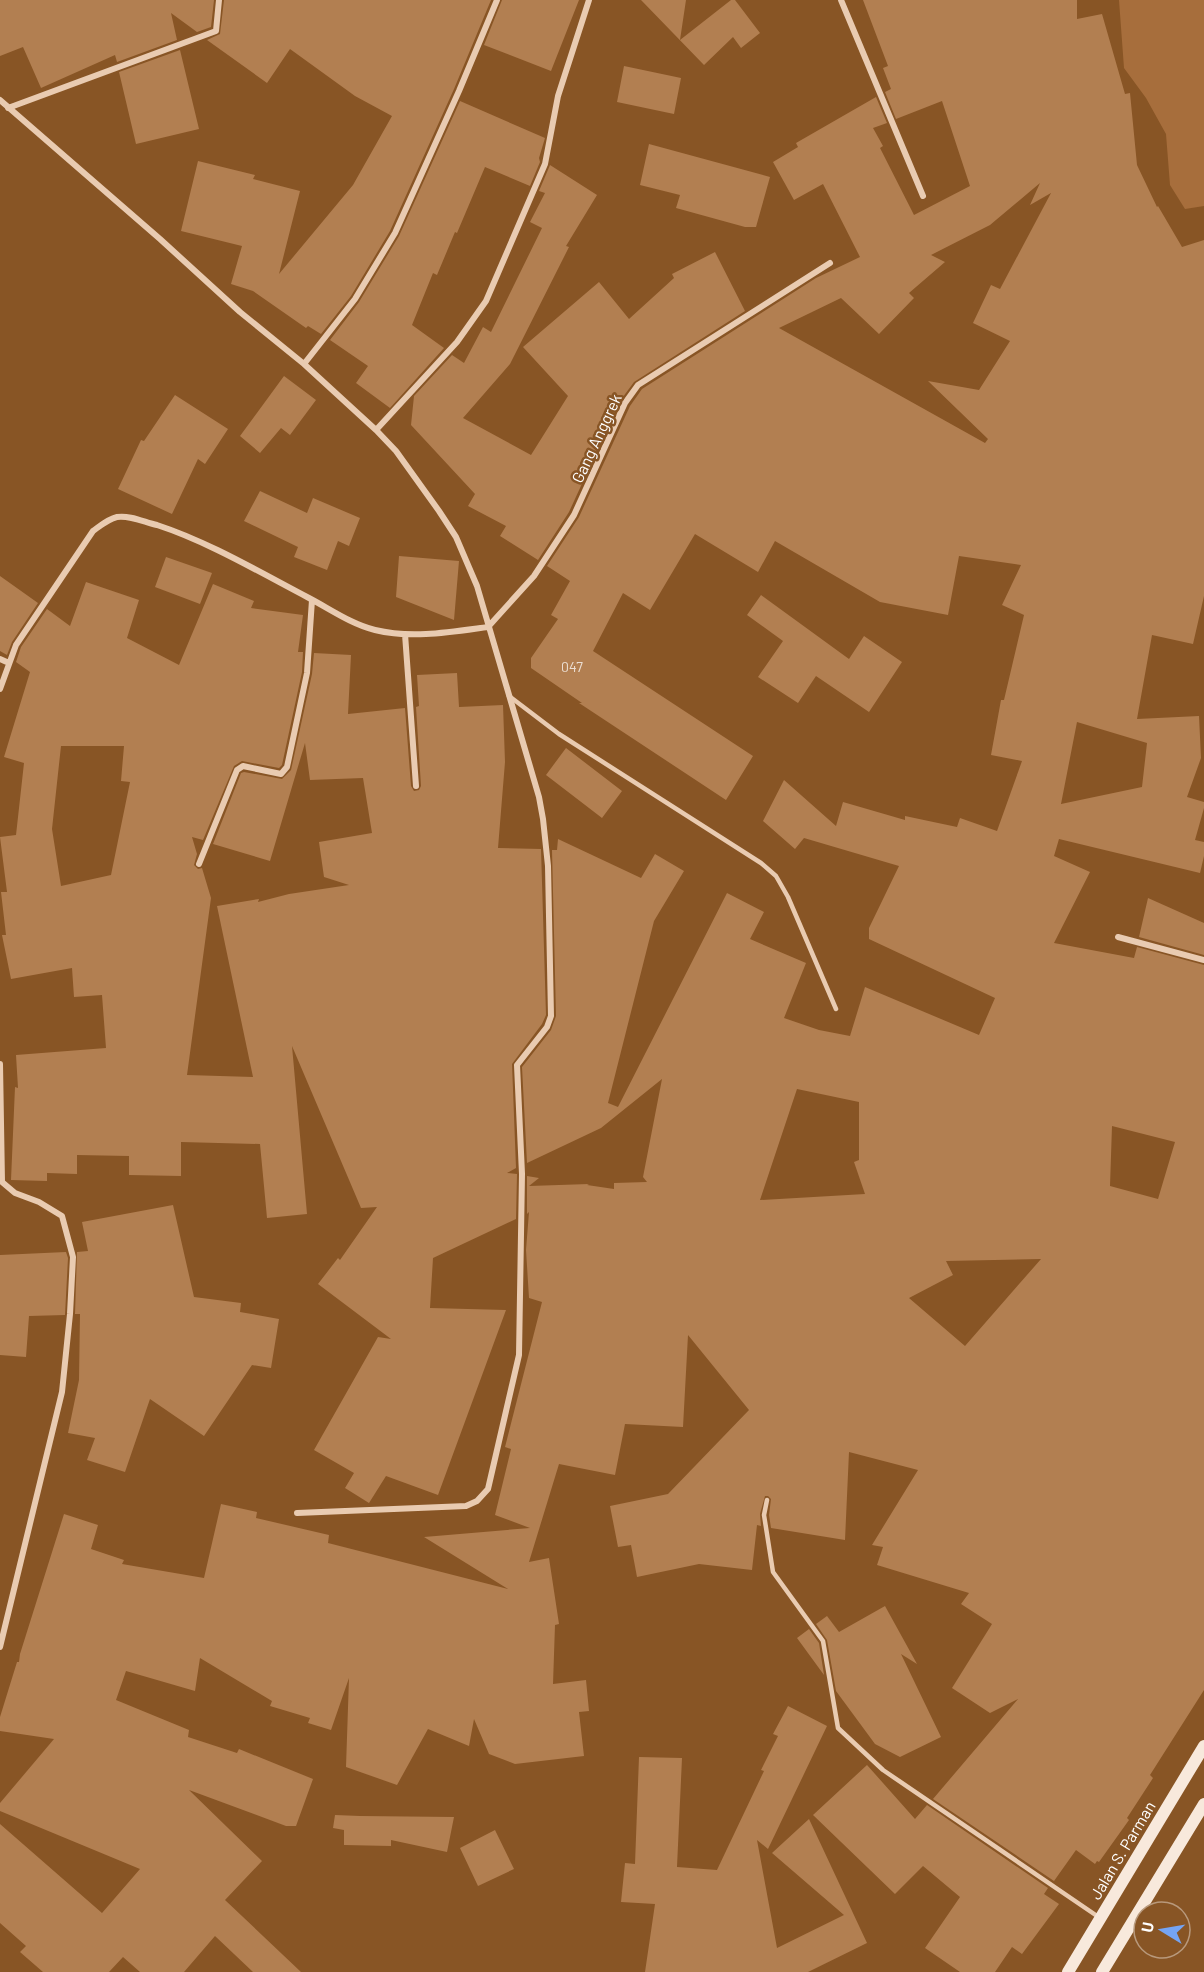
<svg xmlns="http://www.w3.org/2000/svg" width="1204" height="1972" font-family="Barlow,sans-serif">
  <rect width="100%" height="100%" fill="#885525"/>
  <path fill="#a76e3c" d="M 1119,0 L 1204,0 L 1204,206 L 1185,209 L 1170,185 L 1166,134 L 1146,98 L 1124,68 Z"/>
  <path fill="#b27f51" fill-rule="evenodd" d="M 0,0 L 214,0 L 211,27 L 197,32 L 171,13 L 177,40 L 117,62 L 115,55 L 41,88 L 23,47 L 0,56 Z
    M 224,0 L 491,0 L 454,89 L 390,231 L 351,296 L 321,334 L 308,326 L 306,328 L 253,291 L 231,284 L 242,246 L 181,231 L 198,161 L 255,175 L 253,179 L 300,191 L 279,274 L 353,185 L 392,116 L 355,96 L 290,49 L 267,83 L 207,40 L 220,34 Z
    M 502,0 L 579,0 L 551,71 L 484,45 Z
    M 641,0 L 686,0 L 680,40 L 731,0 L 735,0 L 760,33 L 741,48 L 733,37 L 704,65 Z
    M 863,0 L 1077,0 L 1077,19 L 1102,14 L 1125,94 L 1130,93 L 1137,165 L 1157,207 L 1158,206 L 1182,247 L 1204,240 L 1204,596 L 1193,644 L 1152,635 L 1137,719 L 1199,716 L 1201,758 L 1187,797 L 1204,802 L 1204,808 L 1195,840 L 1204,842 L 1204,856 L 1200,873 L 1059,839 L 1054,856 L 1090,872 L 1054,943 L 1134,958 L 1137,947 L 1204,965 L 1204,1690 L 1150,1775 L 1153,1778 L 1127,1818 L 1129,1820 L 1099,1862 L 1097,1861 L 1095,1864 L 1076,1850 L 1054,1881 L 933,1799 L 1018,1699 L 990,1713 L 952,1688 L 992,1624 L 961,1604 L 969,1593 L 877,1565 L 883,1547 L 872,1545 L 918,1470 L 849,1452 L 845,1540 L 771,1528 L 769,1515 L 771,1499 L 768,1496 L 765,1496 L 760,1514 L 761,1526 L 757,1525 L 752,1570 L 699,1564 L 637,1577 L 631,1545 L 618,1547 L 610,1506 L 668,1494 L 749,1410 L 688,1335 L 683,1427 L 625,1424 L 615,1475 L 559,1464 L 529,1562 L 549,1558 L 559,1624 L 555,1625 L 553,1684 L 586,1680 L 589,1711 L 579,1712 L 584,1756 L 515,1764 L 489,1754 L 474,1719 L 469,1746 L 428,1729 L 397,1785 L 346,1767 L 349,1678 L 331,1730 L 308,1723 L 310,1718 L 270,1706 L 272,1701 L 200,1658 L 195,1691 L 126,1671 L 116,1700 L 189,1730 L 188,1737 L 237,1753 L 239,1749 L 313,1779 L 296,1826 L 286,1826 L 189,1790 L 262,1861 L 225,1900 L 301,1972 L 253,1972 L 215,1936 L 184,1972 L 140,1972 L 123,1957 L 109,1972 L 43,1972 L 20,1952 L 26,1946 L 0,1923 L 0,1824 L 102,1913 L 140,1869 L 0,1811 L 0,1803 L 54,1739 L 0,1731 L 0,1717 L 17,1662 L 19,1662 L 20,1654 L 64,1514 L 98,1525 L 91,1549 L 124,1560 L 122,1564 L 204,1578 L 221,1504 L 257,1512 L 256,1518 L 329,1535 L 328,1543 L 508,1589 L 424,1537 L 530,1528 L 495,1515 L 511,1449 L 505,1447 L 542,1302 L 529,1298 L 526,1250 L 529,1212 L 527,1214 L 527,1176 L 539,1178 L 529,1186 L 589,1184 L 587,1185 L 614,1189 L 614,1183 L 647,1182 L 643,1177 L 662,1079 L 601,1128 L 527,1163 L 522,1067 L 551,1030 L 556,1016 L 552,850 L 557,850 L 558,839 L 641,878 L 655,854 L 684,871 L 654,921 L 608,1103 L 618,1107 L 727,893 L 764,912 L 750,939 L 806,963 L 784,1018 L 819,1030 L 850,1036 L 865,987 L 979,1035 L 995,998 L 869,939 L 869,928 L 899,866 L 804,838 L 795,849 L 763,821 L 784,780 L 836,826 L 843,802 L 905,820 L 905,816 L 957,827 L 960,818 L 997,831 L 1022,761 L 991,755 L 1001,700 L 1004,700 L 1024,615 L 1002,605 L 1021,565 L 959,556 L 948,615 L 880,602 L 775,541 L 758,572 L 695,534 L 650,610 L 623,593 L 593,651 L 753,756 L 726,800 L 579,703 L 582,703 L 531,668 L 531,658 L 558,619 L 551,615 L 570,581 L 547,566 L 579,517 L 630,406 L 642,389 L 816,278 L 860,257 L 823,184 L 794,200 L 773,162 L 798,147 L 796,143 L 876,97 L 887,123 L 873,128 L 883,146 L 880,148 L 914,215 L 970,186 L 942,101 L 896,119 L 885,92 L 891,89 L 883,68 L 888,66 ZM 1040,183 L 1030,205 L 1051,193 L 1000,289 L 991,285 L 973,323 L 1010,341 L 979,390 L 928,381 L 988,439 L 985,443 L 779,328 L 841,298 L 879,334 L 914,298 L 909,293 L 945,262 L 931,255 L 990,225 ZM 1077,722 L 1147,743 L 1142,787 L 1061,804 ZM 797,1089 L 859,1102 L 859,1160 L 854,1162 L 865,1194 L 760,1200 ZM 1112,1126 L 1175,1142 L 1158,1199 L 1110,1186 ZM 1041,1259 L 965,1346 L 909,1298 L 953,1275 L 946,1261 Z
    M 180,50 L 199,129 L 136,144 L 119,72 Z
    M 624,66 L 681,78 L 674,114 L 617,102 Z
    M 460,101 L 545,138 L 539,158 L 540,162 L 530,186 L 485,167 L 457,233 L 455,232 L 437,275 L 433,273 L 412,325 L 444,348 L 390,408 L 356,383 L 368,366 L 330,340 L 359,302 L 399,236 Z
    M 649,144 L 770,177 L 756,227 L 745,227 L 676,208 L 680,195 L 640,185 Z
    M 550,165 L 597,195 L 566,246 L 569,247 L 510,364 L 463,418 L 531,455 L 568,396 L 523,347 L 599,282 L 629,319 L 674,278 L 672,274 L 715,252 L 745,311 L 634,382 L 620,401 L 569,512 L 538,560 L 500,536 L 506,526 L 468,506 L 475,494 L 411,425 L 414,396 L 452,355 L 464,363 L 483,327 L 491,332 L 542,228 L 530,222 L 545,193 L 539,191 Z
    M 284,376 L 316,400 L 290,435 L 281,428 L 260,453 L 240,436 Z
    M 175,395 L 228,429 L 205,464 L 198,459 L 172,514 L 118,489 L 141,440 L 144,441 Z
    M 260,491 L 307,513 L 313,498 L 360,518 L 349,546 L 338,541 L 327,570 L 294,557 L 298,547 L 244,521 Z
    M 399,556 L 459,561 L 454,620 L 396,597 Z
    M 166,557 L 212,573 L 200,604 L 155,587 Z
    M 0,576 L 38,603 L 12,642 L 7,655 L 0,651 Z
    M 86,582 L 139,600 L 127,638 L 179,665 L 213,584 L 254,601 L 251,608 L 303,615 L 298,652 L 303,652 L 302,672 L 282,765 L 279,768 L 242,761 L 234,766 L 203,840 L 192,837 L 197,854 L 194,865 L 198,869 L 202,868 L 211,898 L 187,1075 L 253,1077 L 217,906 L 259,899 L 258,902 L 289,894 L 349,885 L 324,877 L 319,842 L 372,833 L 363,778 L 310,780 L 305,743 L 270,861 L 213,844 L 241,773 L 244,772 L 282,779 L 291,770 L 312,674 L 314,653 L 351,655 L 348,714 L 405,708 L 411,786 L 414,791 L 419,790 L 421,786 L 416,707 L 419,706 L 417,675 L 457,673 L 459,707 L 503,705 L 505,762 L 498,848 L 541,849 L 546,1015 L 542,1024 L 512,1064 L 516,1168 L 507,1173 L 517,1174 L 516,1219 L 433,1258 L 430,1308 L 506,1310 L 438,1495 L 386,1476 L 369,1503 L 345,1488 L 354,1473 L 314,1450 L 378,1337 L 391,1339 L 318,1284 L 338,1258 L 340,1260 L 377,1207 L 361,1208 L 292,1046 L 307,1214 L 267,1218 L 260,1144 L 181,1142 L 181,1176 L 129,1175 L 129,1156 L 77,1155 L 77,1174 L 47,1173 L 47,1181 L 11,1180 L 15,1087 L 18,1088 L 16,1055 L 106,1048 L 102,995 L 74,997 L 72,968 L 11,979 L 2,935 L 6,935 L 1,892 L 7,892 L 0,837 L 16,835 L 24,763 L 4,757 L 30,672 L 16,662 L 21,647 L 47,609 L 70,626 ZM 61,746 L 124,746 L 121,781 L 130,782 L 111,875 L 61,886 L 52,829 Z
    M 761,595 L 849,659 L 864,636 L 902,662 L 869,712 L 816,676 L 798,703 L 758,677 L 783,641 L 747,615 Z
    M 566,748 L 622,791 L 602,818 L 546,775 Z
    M 1148,898 L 1204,923 L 1204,955 L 1139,937 Z
    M 173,1205 L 194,1297 L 241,1303 L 240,1312 L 279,1319 L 271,1368 L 252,1365 L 204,1436 L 150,1399 L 125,1472 L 87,1460 L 95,1438 L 68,1433 L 79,1380 L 80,1314 L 75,1314 L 77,1252 L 88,1251 L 82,1222 Z
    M 66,1252 L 68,1258 L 65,1315 L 29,1316 L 26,1357 L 0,1355 L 0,1255 Z
    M 885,1606 L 917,1664 L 901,1654 L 941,1737 L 900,1757 L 875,1744 L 836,1691 L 827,1640 L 816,1624 L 827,1616 L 839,1632 Z
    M 809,1629 L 819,1643 L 824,1675 L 797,1638 Z
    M 788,1706 L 827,1726 L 768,1849 L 757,1840 L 777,1948 L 844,1915 L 772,1853 L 809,1819 L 867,1943 L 808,1972 L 645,1972 L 655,1904 L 621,1902 L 625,1863 L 635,1864 L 639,1757 L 682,1758 L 677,1867 L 717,1870 L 764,1771 L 761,1770 L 778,1736 L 773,1734 Z
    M 867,1765 L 915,1819 L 927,1805 L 1048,1888 L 1044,1894 L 1059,1904 L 1022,1954 L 1012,1947 L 995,1972 L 960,1972 L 925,1948 L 960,1897 L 923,1866 L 895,1894 L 813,1815 Z
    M 335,1815 L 360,1816 L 454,1817 L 447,1852 L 391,1840 L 391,1846 L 344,1845 L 344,1830 L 333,1828 Z
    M 495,1830 L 514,1869 L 478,1886 L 460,1848 Z"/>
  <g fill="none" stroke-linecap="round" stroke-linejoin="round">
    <path stroke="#e9cbb1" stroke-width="4.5" d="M 509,696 L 559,734 L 761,863 L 776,876 L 788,897 L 836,1009
      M 767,1500 L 764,1515 L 773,1572 L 823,1641 L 838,1728 L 883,1770 L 1100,1918"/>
    <path stroke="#e9cbb1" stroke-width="6" d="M 841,0 L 923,196
      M 0,100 L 160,239 L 240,312 L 304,364 L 376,430 L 396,451 L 439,511 L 456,537 L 477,586 L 539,797 L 543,819 L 548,866 L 551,1016 L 547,1027 L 517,1065 L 522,1174 L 519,1355 L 488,1489 L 477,1501 L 466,1506 L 297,1513
      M 8,108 L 216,31 L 219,0
      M 304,364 L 355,299 L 395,233 L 459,91 L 497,0
      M 376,430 L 457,342 L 486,301 L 545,164 L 558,96 L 589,0
      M 488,627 L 534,576 L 574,515 L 625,403 L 638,385 L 830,263
      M 405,634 L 416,786
      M 0,659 L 9,663
      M 0,689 L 16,645 L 93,531 C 100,526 108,519 117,517 C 130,515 144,522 157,525 C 209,542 261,573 309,598 C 330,609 351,624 375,630 C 412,639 451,632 488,627
      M 199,864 L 237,770 L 243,766 L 281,774 L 287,767 L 307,673 L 312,600
      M 1118,937 L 1204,960
      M 0,1064 L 2,1182 L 15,1193 L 39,1202 L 62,1216 L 73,1257 L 70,1314 L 62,1392 L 0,1647"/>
    <path stroke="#f8e9dc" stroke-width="12" d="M 1068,1972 L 1204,1746
      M 1102,1972 L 1204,1804"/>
  </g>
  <g text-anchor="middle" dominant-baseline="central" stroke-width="5" stroke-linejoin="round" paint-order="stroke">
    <g font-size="14" fill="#ecdfd4">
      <text x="572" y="666">047</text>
    </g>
    <g font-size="16" fill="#fff" stroke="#885525">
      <text transform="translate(596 438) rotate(-65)">Gang Anggrek</text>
      <text transform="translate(1122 1850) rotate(-59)">Jalan S. Parman</text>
    </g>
  </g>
  <g transform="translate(1162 1930) rotate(281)"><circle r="28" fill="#885525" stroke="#b8997c" stroke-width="1.5"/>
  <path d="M0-4.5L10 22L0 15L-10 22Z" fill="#75a4f3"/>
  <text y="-9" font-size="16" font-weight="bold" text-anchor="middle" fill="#ffffff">U</text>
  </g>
</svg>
